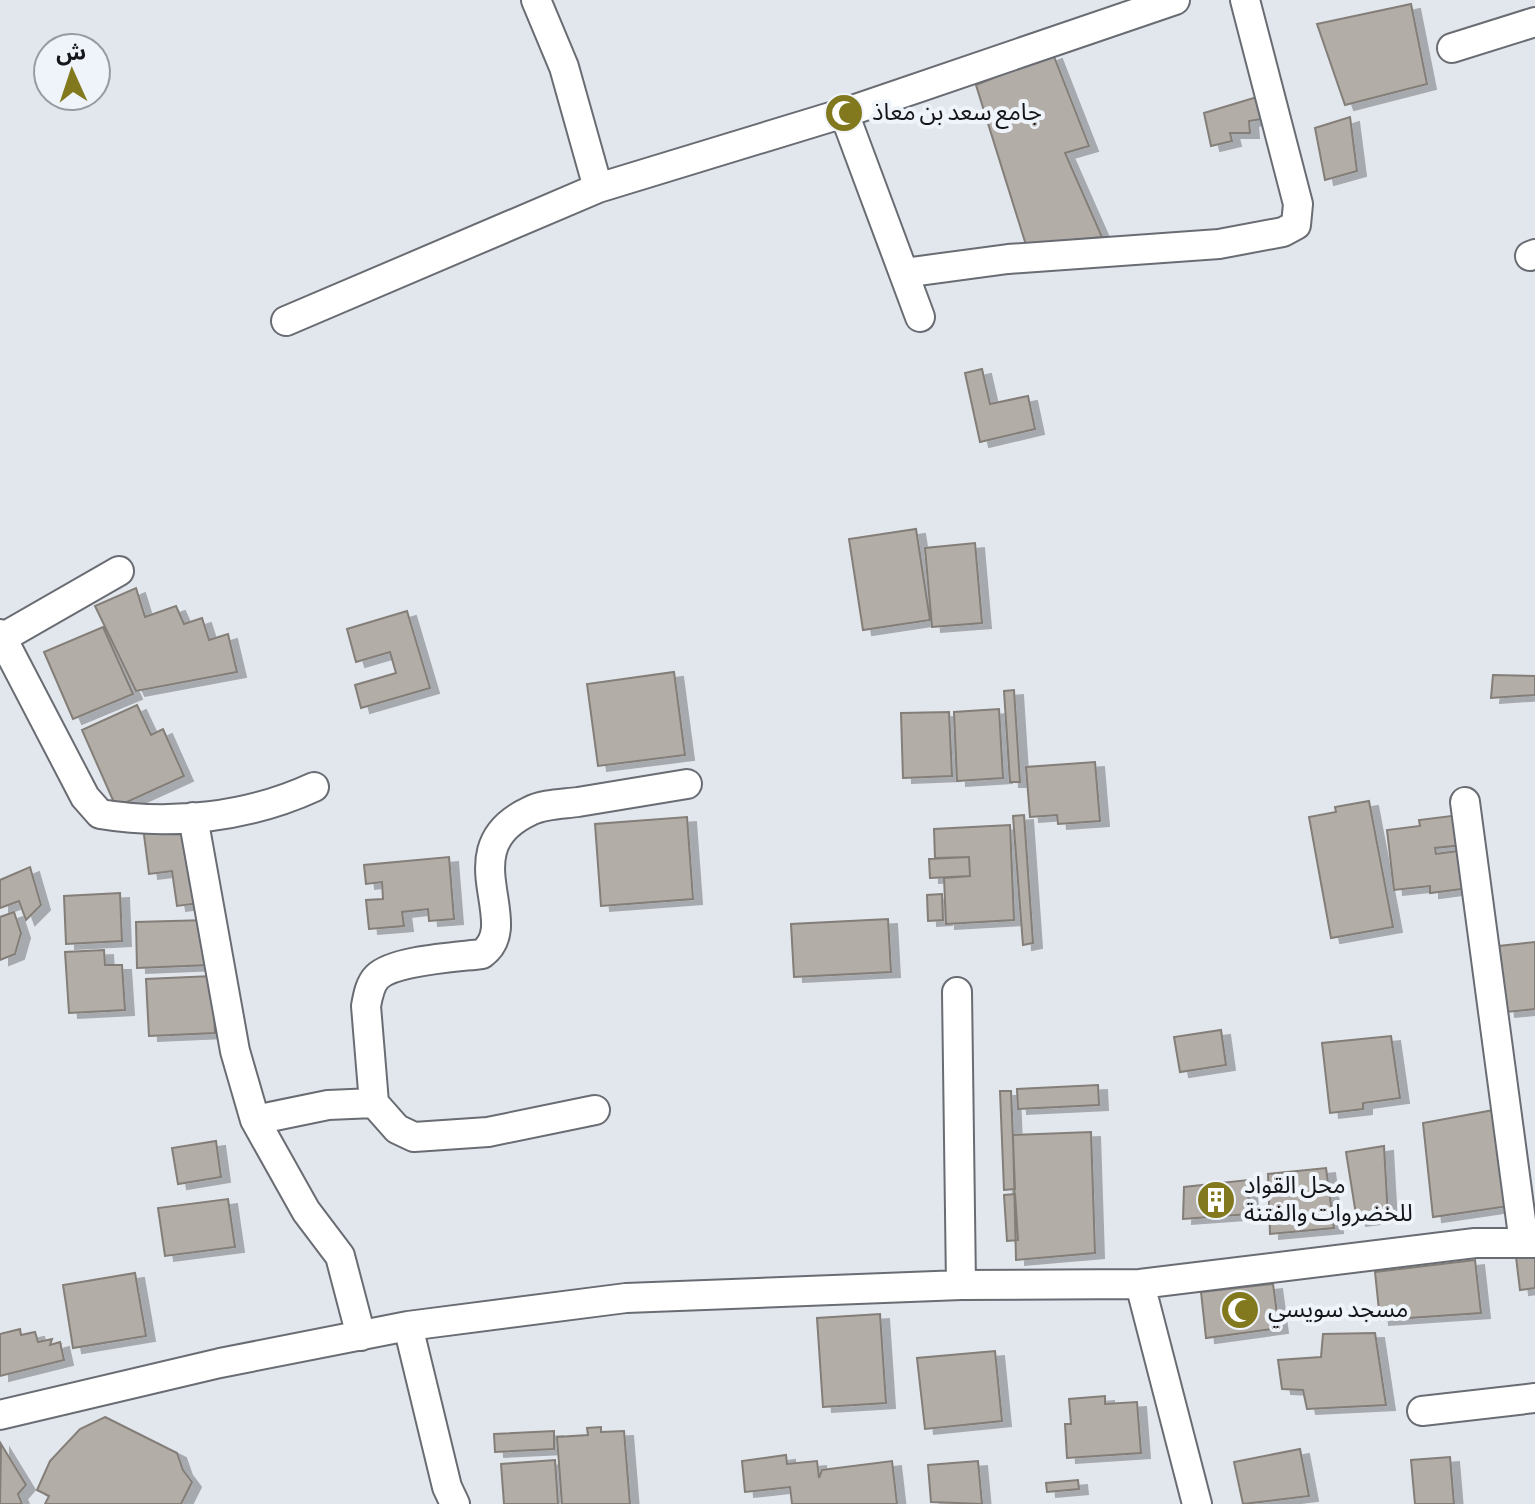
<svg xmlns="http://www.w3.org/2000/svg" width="1535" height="1504" font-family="'Alegreya Sans','Noto Sans Arabic',sans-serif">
  <defs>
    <filter id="shadow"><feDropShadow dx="9" dy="5" stdDeviation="0" flood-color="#0004"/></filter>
  </defs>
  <rect width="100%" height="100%" fill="#e2e6ed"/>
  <path fill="#b3ada8" stroke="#837e78" stroke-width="2" filter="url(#shadow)" d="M 1411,4 L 1427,84 L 1345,105 L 1317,24 Z
    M 1053,54 L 1089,146 L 1065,153 L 1102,237 L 1026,245 L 976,85 Z
    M 1267,94 L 1273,117 L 1249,121 L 1250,133 L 1230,133 L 1232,141 L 1211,146 L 1204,113 Z
    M 1350,117 L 1357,171 L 1325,180 L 1315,128 Z
    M 982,369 L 990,404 L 1028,396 L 1035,429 L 980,442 L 965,373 Z
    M 916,529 L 930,620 L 863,630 L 849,539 Z
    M 975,543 L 982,623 L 932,627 L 925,548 Z
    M 136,588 L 145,617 L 176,606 L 184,624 L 202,618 L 209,640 L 228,634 L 237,672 L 136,691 L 95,606 Z
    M 407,611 L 430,688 L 361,708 L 355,685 L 396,673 L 390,652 L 356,662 L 347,629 Z
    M 103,627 L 133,694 L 73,719 L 44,652 Z
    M 674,672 L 685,755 L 598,766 L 587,684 Z
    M 1493,675 L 1535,676 L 1535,695 L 1491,698 Z
    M 1014,690 L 1020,782 L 1010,782 L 1004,691 Z
    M 137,705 L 151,735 L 163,729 L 184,776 L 116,807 L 82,730 Z
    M 999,709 L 1003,778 L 957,781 L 954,712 Z
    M 949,712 L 952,776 L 903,778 L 901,713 Z
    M 1095,762 L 1100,821 L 1058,824 L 1057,815 L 1030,817 L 1026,767 Z
    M 1369,801 L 1393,927 L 1331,938 L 1309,817 L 1336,812 L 1335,807 Z
    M 1024,815 L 1033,943 L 1023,945 L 1013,816 Z
    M 1459,815 L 1463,845 L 1435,848 L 1436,854 L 1466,850 L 1470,888 L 1430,893 L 1430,886 L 1394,890 L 1387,830 L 1420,826 L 1419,820 Z
    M 687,817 L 693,899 L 601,906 L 595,824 Z
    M 189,821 L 200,903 L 177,906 L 172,871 L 149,874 L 143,827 Z
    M 1010,825 L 1014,920 L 946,924 L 944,878 L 970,876 L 969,857 L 935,858 L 934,829 Z
    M 449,857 L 454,919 L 429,921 L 428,909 L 402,912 L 404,926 L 369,929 L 366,900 L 383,899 L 382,882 L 366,884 L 364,865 Z
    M 969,857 L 970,876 L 930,878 L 929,859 Z
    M 30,867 L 41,905 L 26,920 L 19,901 L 0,908 L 0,880 Z
    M 120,893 L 122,941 L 66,944 L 64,896 Z
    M 942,894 L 943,920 L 928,921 L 927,895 Z
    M 14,912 L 21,933 L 15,954 L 0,960 L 0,917 Z
    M 888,919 L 891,972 L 794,977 L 791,924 Z
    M 208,920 L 210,965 L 137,968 L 136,922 Z
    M 1535,942 L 1535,1009 L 1506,1012 L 1499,946 Z
    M 104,950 L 105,965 L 122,965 L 125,1010 L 69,1013 L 65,952 Z
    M 212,976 L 215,1033 L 149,1036 L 146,979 Z
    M 1221,1030 L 1226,1065 L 1180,1072 L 1174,1037 Z
    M 1391,1036 L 1400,1098 L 1363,1103 L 1363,1109 L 1330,1113 L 1322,1043 Z
    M 1098,1085 L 1099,1105 L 1018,1109 L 1017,1089 Z
    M 1000,1091 L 1011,1091 L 1015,1189 L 1004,1190 Z
    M 1499,1109 L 1509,1206 L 1433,1217 L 1423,1123 Z
    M 1091,1132 L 1095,1253 L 1016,1260 L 1013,1135 Z
    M 216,1141 L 221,1177 L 178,1184 L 172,1148 Z
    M 1384,1146 L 1388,1217 L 1357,1221 L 1346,1152 Z
    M 1326,1168 L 1334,1228 L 1270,1234 L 1268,1174 Z
    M 1248,1180 L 1249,1214 L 1183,1219 L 1184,1187 Z
    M 1015,1194 L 1018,1240 L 1007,1241 L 1004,1195 Z
    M 228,1199 L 235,1247 L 165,1256 L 158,1208 Z
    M 1535,1256 L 1535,1288 L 1520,1290 L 1516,1257 Z
    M 1475,1260 L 1481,1313 L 1380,1320 L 1375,1272 Z
    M 135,1273 L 146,1336 L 73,1348 L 63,1285 Z
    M 1273,1284 L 1279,1328 L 1206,1338 L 1201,1292 Z
    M 880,1314 L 886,1403 L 823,1407 L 817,1318 Z
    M 20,1329 L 21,1335 L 35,1332 L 38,1342 L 52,1339 L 50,1345 L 60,1342 L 64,1360 L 0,1376 L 0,1334 Z
    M 1375,1333 L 1386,1405 L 1307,1409 L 1303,1390 L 1282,1389 L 1278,1360 L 1321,1357 L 1323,1334 Z
    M 995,1351 L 1002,1421 L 925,1429 L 917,1358 Z
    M 1105,1396 L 1105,1404 L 1137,1402 L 1141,1453 L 1067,1458 L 1065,1424 L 1071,1424 L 1069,1399 Z
    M 105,1417 L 177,1453 L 183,1470 L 192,1482 L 181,1504 L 45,1504 L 49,1496 L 37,1490 L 50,1461 L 80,1429 Z
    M 601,1427 L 601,1432 L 624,1431 L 630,1504 L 562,1504 L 557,1437 L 588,1435 L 587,1428 Z
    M 554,1431 L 554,1449 L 495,1452 L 494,1434 Z
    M 1,1444 L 26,1485 L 18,1494 L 22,1504 L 0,1504 Z
    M 1300,1449 L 1309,1496 L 1243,1504 L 1234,1462 Z
    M 786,1455 L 787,1464 L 817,1461 L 819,1478 L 822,1470 L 892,1461 L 897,1504 L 792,1504 L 790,1487 L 745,1492 L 742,1461 Z
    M 1450,1457 L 1454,1504 L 1415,1504 L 1411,1460 Z
    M 555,1460 L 558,1504 L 504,1504 L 501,1464 Z
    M 978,1461 L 982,1504 L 931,1502 L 928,1465 Z
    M 1078,1480 L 1079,1489 L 1047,1492 L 1046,1483 Z"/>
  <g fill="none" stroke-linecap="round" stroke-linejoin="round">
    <defs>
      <path id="minor" d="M 536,0 L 564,67 L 598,188
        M 1452,48 L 1535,22
        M 844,113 L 920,317
        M 1530,256 L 1535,254
        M 904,273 L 1008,259 L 1219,244 L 1283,232 L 1296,225 L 1298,204 L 1245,0
        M 286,321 L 598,188 L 844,113 L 1175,0
        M 0,634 L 85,797 L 100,814 C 172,826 249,817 314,787
        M 2,638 L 119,571
        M 1465,802 L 1524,1243
        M 193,817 L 235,1051 L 255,1120 L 306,1211 L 340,1256 L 361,1336
        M 957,992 L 961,1285
        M 374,1103 L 366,1006 C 368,995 370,984 377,977 C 394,960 458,957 482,954 C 525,923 448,849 530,811 C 543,804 563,804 578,802 C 614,796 650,790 687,784
        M 255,1120 L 328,1105 L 374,1103 L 397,1129 L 414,1137 L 488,1132 L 595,1110
        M 1140,1284 L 1197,1504
        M 408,1326 L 447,1487 L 455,1504
        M 1422,1411 L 1535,1398
        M 0,1415 L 220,1363 L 408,1326 L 626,1298 L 961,1285 L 1140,1284 L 1475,1243 L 1535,1243"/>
    </defs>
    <use href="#minor" stroke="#696c72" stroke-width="32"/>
    <use href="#minor" stroke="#fff" stroke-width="28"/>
  </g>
  <defs>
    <symbol id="mosque-disc" viewBox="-11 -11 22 22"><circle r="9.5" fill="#82791e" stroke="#eff3fa"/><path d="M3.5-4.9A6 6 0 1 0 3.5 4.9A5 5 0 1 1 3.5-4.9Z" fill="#fff"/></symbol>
    <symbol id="building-disc" viewBox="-11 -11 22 22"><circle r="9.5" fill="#82791e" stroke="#eff3fa"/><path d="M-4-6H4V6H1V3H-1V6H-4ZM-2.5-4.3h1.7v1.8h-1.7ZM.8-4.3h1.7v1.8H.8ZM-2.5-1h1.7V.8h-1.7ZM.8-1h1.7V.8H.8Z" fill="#fff"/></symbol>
  </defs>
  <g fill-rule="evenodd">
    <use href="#mosque-disc" x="822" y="91" width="44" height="44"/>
    <use href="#building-disc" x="1194" y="1178" width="44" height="44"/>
    <use href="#mosque-disc" x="1218" y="1288" width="44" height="44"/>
  </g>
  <g text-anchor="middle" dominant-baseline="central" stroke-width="8" stroke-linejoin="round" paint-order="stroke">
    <g font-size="24" fill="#151619" stroke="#eff3fa" text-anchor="start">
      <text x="872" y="113">جامع سعد بن معاذ</text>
      <text x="1244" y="1186">محل القواد<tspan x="1244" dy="28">للخضروات والفتنة</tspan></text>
      <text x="1268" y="1310">مسجد سويسي</text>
    </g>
  </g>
  <g transform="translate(72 72) rotate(357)"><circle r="38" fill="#eff3fa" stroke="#989ba0" stroke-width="2"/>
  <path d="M0-6L14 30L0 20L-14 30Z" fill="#82791e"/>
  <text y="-12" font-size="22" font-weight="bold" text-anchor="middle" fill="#151619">ش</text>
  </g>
</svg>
